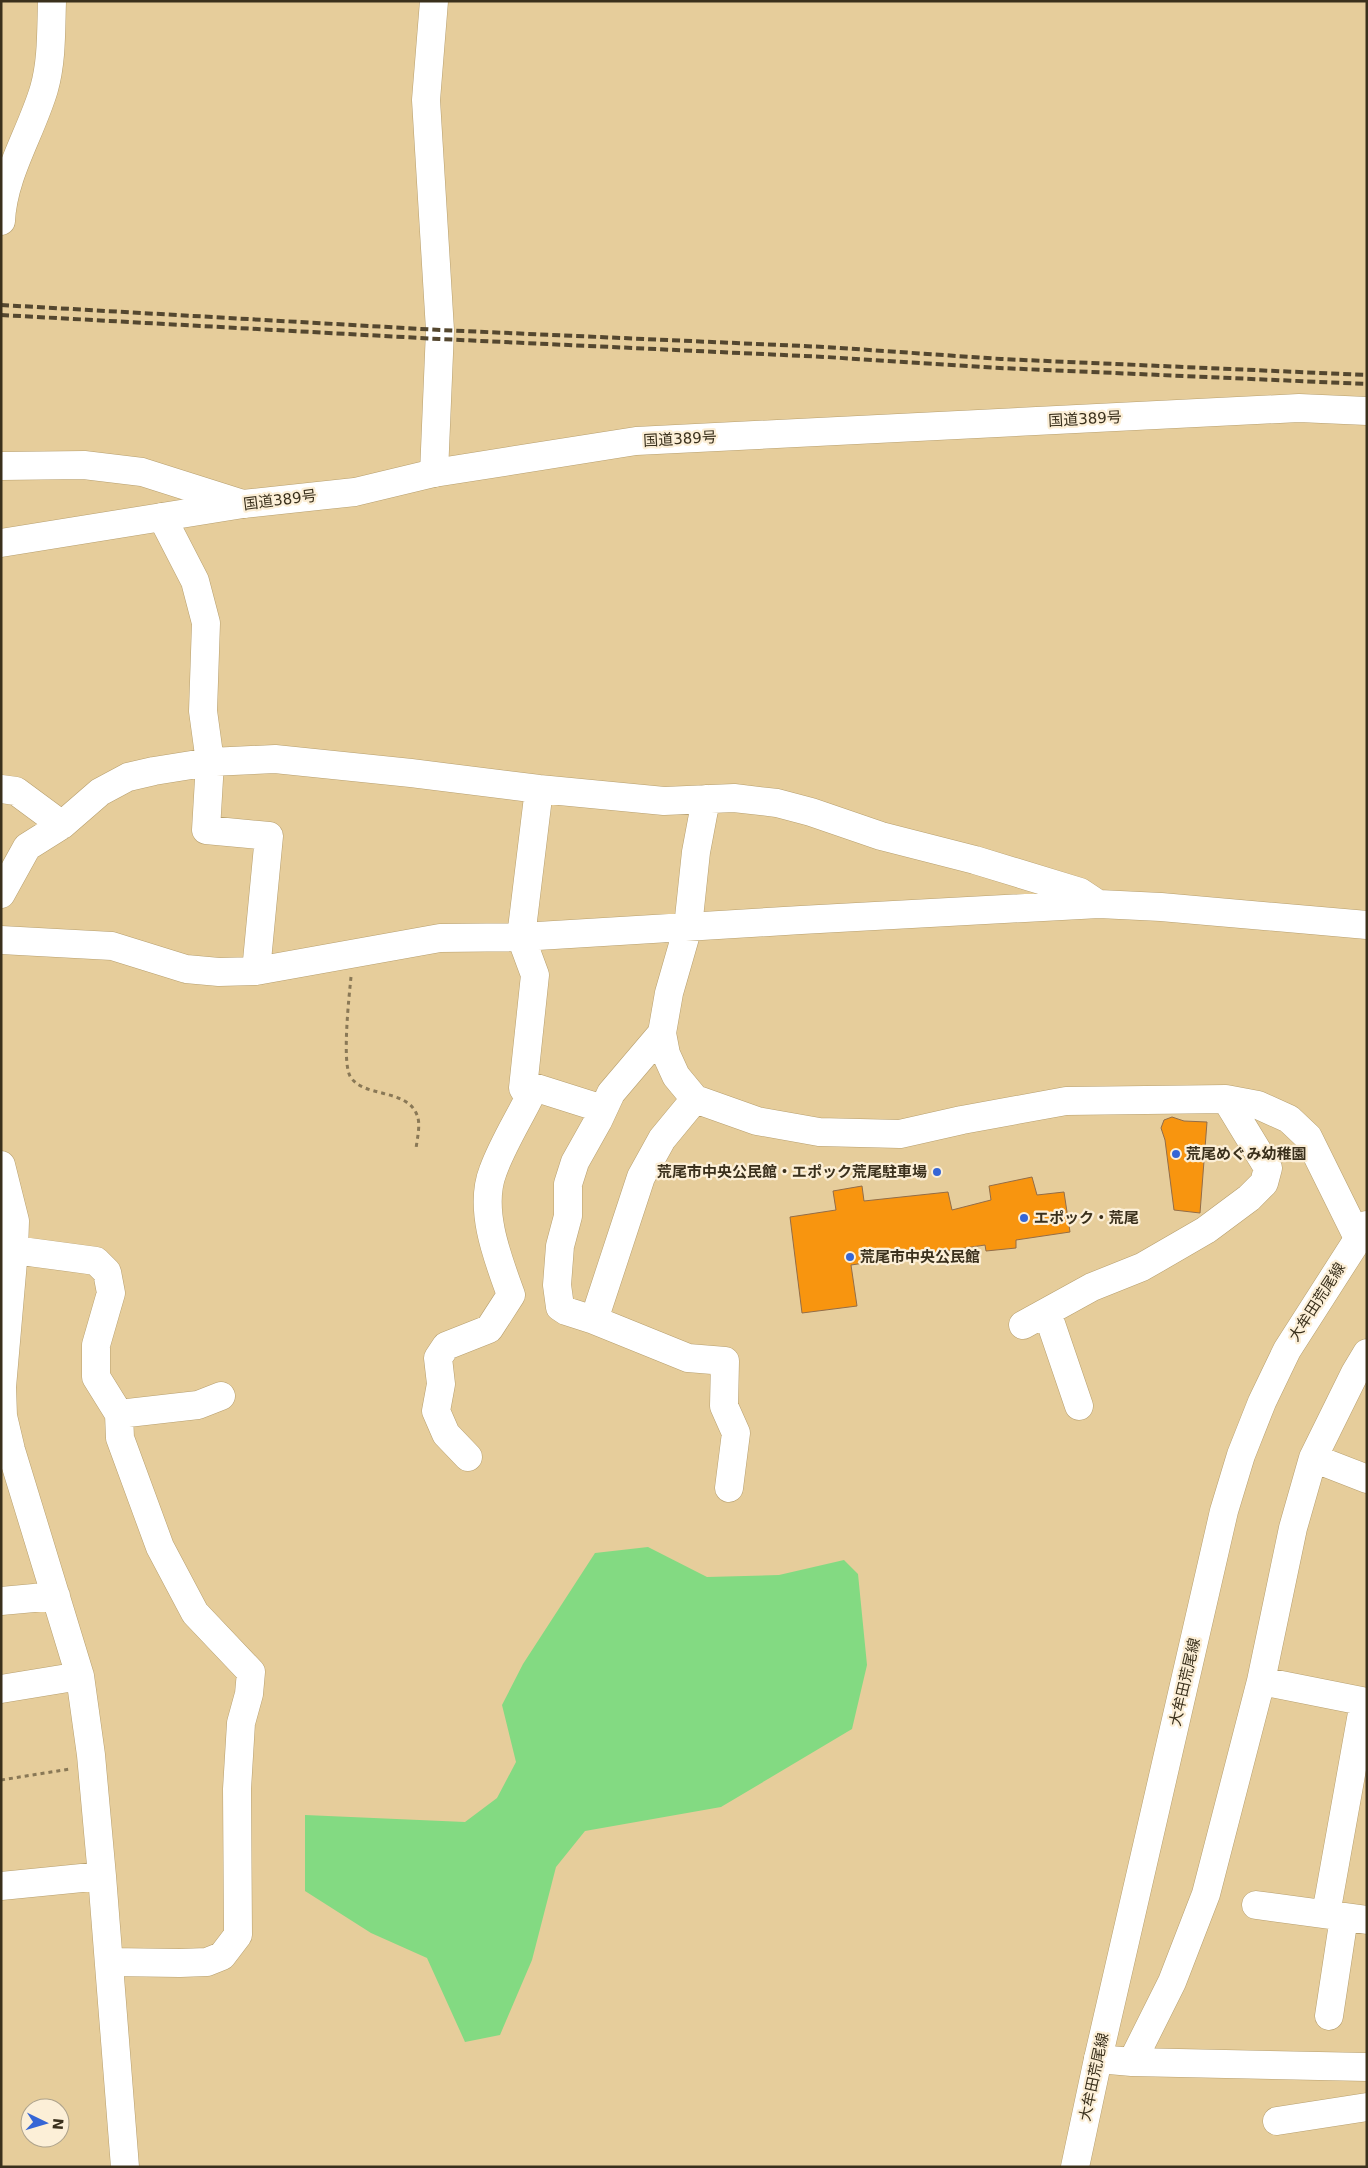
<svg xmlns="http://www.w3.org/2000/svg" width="1368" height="2168" font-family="'DejaVu Sans','Noto Sans JP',sans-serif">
  <rect width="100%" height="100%" fill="#e6cd9b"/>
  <path fill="#83da82" d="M 648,1547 L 707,1577 L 779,1575 L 844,1560 L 858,1574 L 867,1665 L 852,1729 L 721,1807 L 585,1831 L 556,1867 L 532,1960 L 500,2035 L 465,2042 L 427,1958 L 371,1933 L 305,1891 L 305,1815 L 465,1822 L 497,1798 L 516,1762 L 502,1705 L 523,1664 L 595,1553 Z"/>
  <path fill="#f8950f" stroke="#936d48" d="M 1172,1117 L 1184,1121 L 1207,1122 L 1200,1213 L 1174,1210 L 1165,1140 L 1161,1128 L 1164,1120 Z
    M 1032,1177 L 1037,1195 L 1064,1192 L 1070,1232 L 1016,1240 L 1016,1248 L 986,1251 L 985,1245 L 851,1265 L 857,1306 L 802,1313 L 790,1217 L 836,1210 L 833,1191 L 862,1186 L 864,1201 L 948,1192 L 952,1210 L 991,1200 L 989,1186 Z"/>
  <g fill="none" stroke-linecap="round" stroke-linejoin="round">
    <defs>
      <path id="minor" d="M 1,221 C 3,175 31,133 44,89 C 52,61 51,31 52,1
        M 1,466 L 84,465 L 142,472 L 243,504
        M 434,473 L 440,330 L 426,100 L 434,1
        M 162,517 L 195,581 L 206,623 L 203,711 L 210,762 L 206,830 L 269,836 L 256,971
        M 1,789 L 16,791 L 62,825
        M 706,799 L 696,852 L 688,927 L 669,993 L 662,1033 L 666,1054 L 676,1076 L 695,1099 L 757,1121 L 819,1132 L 900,1134 L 962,1120 L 1066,1101 L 1226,1099 L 1258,1105 L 1289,1119 L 1308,1137 L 1358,1238
        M 1,894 L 27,847 L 62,825 L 100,792 L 128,777 L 154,771 L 210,762 L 275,759 L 411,773 L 539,789 L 664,801 L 734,798 L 777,803 L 811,812 L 881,836 L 975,860 L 1080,892 L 1095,902
        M 1,940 L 112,946 L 186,969 L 219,972 L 256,971 L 440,938 L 521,937 L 801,920 L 1099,904 L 1161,907 L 1367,925
        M 662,1033 L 611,1093 L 598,1121 L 575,1162 L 568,1184 L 568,1216 L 560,1246 L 557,1285 L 560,1307 L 566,1311 L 594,1320 L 688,1358 L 725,1361 L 724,1406 L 736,1433 L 729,1488
        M 524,1084 L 603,1109
        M 1,1165 L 15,1221 L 14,1250 L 2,1387 L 3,1416 L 11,1450 L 80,1676 L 91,1755 L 102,1876 L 125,2167
        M 14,1250 L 96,1261 L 107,1272 L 111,1293 L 96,1345 L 96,1377 L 119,1414 L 120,1438 L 160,1547 L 195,1613 L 251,1672 L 249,1694 L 241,1723 L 237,1789 L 238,1935 L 222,1956 L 207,1962 L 180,1963 L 110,1962
        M 1047,1312 L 1079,1406
        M 594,1320 L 641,1177 L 662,1139 L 695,1099
        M 1023,1325 L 1092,1287 L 1142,1267 L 1206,1230 L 1249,1198 L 1264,1183 L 1268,1168 L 1226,1099
        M 119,1414 L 198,1405 L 221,1396
        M 468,1457 L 446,1434 L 436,1411 L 441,1384 L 438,1358 L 446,1346 L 489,1329 L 511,1295 C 498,1259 478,1209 493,1171 C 502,1146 517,1122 529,1098 L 523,1088 L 535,975 L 521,937 L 539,789
        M 1313,1458 L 1367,1479
        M 1,1601 L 56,1596
        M 1261,1681 L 1367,1702
        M 1,1689 L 80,1676
        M 1,1886 L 102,1876
        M 1256,1905 L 1367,1920
        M 1326,1914 L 1364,1702
        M 1329,2016 L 1344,1917
        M 1098,2059 L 1132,2062 L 1367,2067
        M 1132,2062 L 1172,1982 L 1206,1894 L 1261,1681 L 1293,1528 L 1313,1458 L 1355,1373 L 1367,1353
        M 1277,2121 L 1367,2107"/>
      <path id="major" d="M 1075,2167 L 1098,2059 L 1224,1511 L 1241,1455 L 1262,1402 L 1287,1350 L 1367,1225"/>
      <path id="highway" d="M 1,543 L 243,504 L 355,492 L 434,473 L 636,441 L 1299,408 L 1367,411"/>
    </defs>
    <use href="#minor" stroke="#b79f6e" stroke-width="29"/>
    <use href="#major" stroke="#b79f6e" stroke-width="29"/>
    <use href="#highway" stroke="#b79f6e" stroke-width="29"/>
    <path stroke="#897856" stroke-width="3" stroke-dasharray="4 4" stroke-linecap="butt" d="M 351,977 C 349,997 342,1061 350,1076 C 362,1098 407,1088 417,1115 C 421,1124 417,1139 416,1149
      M 1,1780 L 70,1769"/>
    <use href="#minor" stroke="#fff" stroke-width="28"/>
    <use href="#major" stroke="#fff" stroke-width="28"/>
    <use href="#highway" stroke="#fff" stroke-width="28"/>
    <path stroke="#54472f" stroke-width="4" stroke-dasharray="8 4" stroke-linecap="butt" d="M 1,305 L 440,330 L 826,347 L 1001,359 L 1367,375
      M 1,315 L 439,339 L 826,357 L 1000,368 L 1367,384"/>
  </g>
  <g fill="#3666d5" stroke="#fcefd7" stroke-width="2">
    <circle cx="1176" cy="1154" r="5"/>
    <circle cx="937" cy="1172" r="5"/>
    <circle cx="1024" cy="1218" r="5"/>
    <circle cx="850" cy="1257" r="5"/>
  </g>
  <g text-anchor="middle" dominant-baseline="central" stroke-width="4.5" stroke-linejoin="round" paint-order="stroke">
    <g font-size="15" fill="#3a301c" stroke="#fcefd7">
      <text transform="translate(1085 419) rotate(-3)">国道389号</text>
      <text transform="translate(680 439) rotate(-3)">国道389号</text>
      <text transform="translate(280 500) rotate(-7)">国道389号</text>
      <text transform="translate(1317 1302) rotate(-57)">大牟田荒尾線</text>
      <text transform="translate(1185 1682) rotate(-77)">大牟田荒尾線</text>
      <text transform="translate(1094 2077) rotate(-78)">大牟田荒尾線</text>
    </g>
    <g font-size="15" font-weight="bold" fill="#3a301c" stroke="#fcefd7" text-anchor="start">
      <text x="1186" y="1154">荒尾めぐみ幼稚園</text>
      <text x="927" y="1172" text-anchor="end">荒尾市中央公民館・エポック荒尾駐車場</text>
      <text x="1034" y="1218">エポック・荒尾</text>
      <text x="860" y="1257">荒尾市中央公民館</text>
    </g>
  </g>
  <rect width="1368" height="2168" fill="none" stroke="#3a301c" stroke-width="5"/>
  <g transform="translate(45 2123) rotate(95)"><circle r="24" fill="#fcefd7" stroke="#aea38c"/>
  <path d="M0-4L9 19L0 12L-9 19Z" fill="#3666d5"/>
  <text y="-8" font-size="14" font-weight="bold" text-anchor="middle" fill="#3a301c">N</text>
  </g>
</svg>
